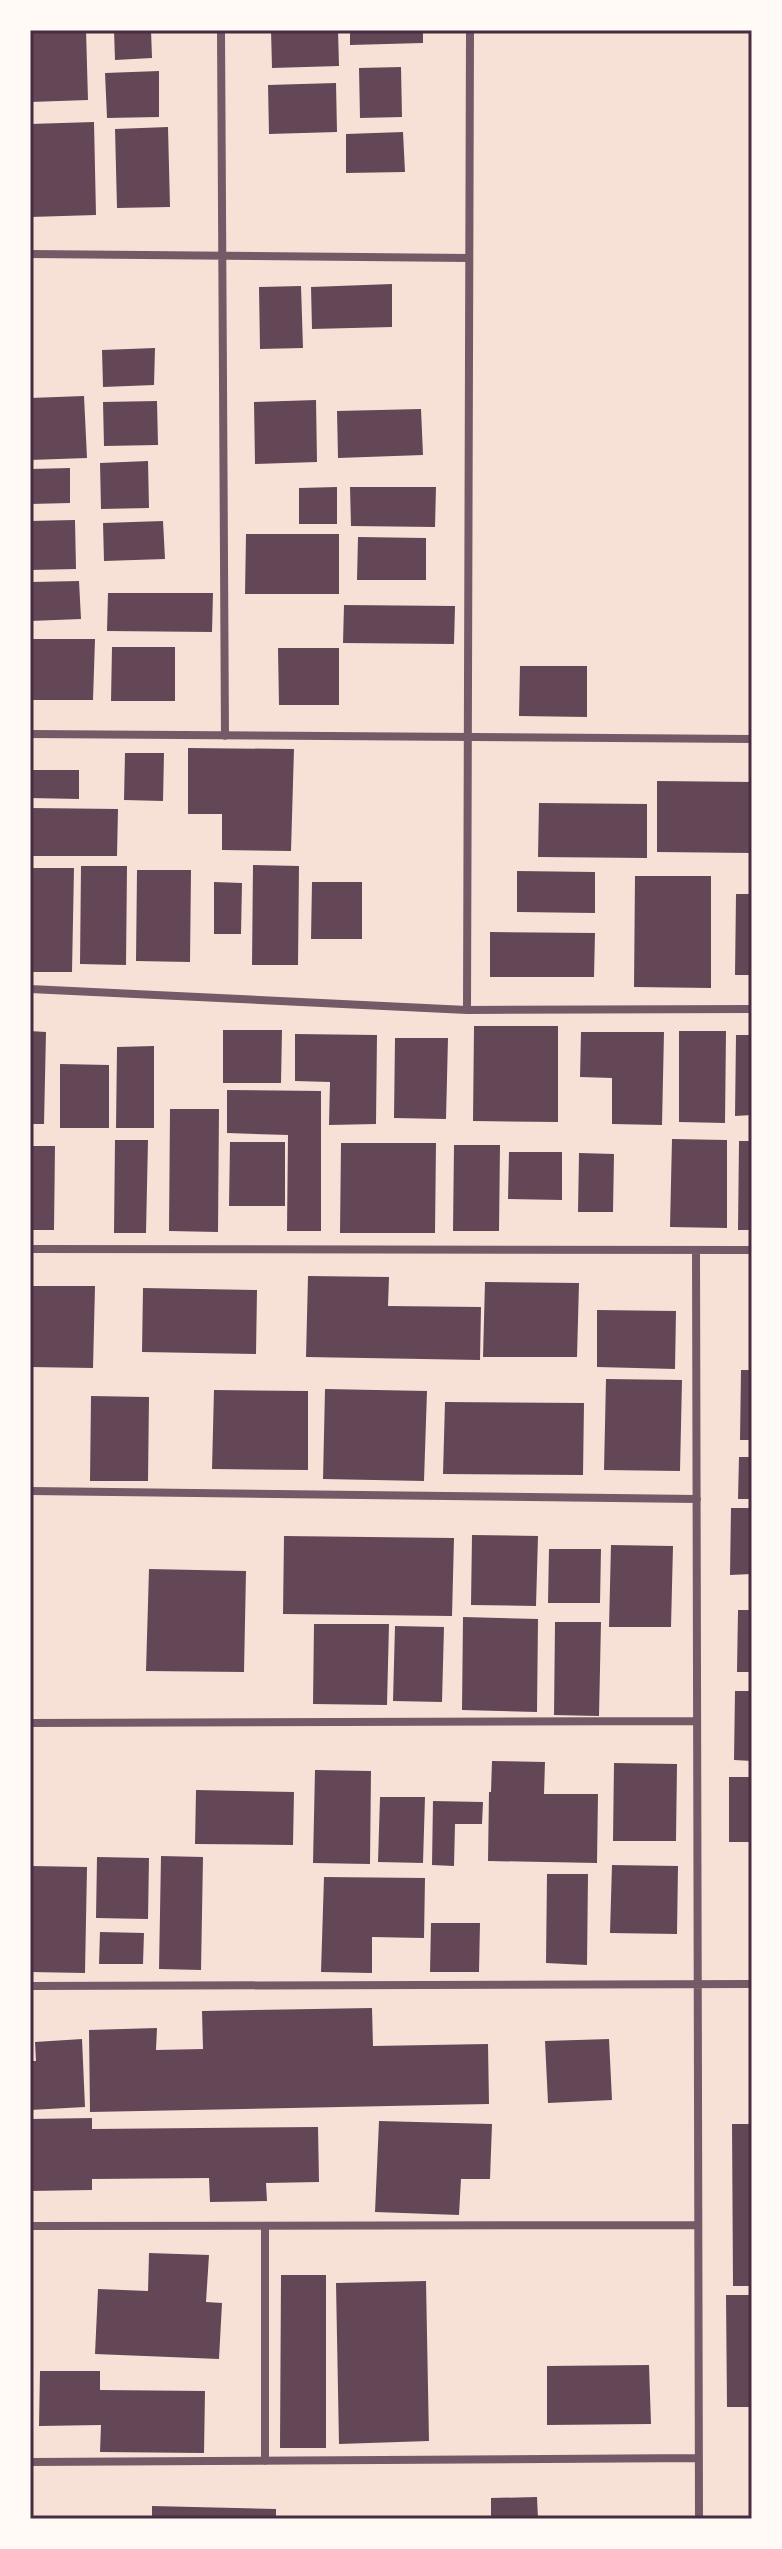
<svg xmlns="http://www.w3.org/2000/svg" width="782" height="2549" font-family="'DM Sans',sans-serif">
  <rect width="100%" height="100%" fill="#f7e1d7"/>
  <path fill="#644757" d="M 30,30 L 86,30 L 88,100 L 30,102 Z
    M 114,30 L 151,30 L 152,58 L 115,60 Z
    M 271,30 L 338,30 L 339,66 L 272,68 Z
    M 350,30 L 423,30 L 423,43 L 350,45 Z
    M 401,67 L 402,117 L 360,118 L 359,68 Z
    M 159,71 L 159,117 L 107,118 L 105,73 Z
    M 336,83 L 337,132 L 269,134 L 268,85 Z
    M 94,122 L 96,215 L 30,217 L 30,124 Z
    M 168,127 L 170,207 L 117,208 L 115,129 Z
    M 403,132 L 405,172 L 346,173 L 346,134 Z
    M 392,284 L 392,327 L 312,329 L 311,287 Z
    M 301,286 L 303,348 L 260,349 L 259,287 Z
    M 155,348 L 154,385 L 103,387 L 102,350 Z
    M 84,396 L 87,458 L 30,460 L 30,398 Z
    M 316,400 L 317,462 L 255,464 L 254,402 Z
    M 157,401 L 158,445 L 104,446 L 103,402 Z
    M 421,409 L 423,455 L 338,458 L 337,411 Z
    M 148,461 L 149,508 L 101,509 L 100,463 Z
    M 70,468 L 70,503 L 30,504 L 30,469 Z
    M 337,487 L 337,524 L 299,524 L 299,488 Z
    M 350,487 L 436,487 L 435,527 L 351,526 Z
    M 75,520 L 76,569 L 30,570 L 30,521 Z
    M 163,521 L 165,559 L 104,561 L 103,523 Z
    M 246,534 L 339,534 L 339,594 L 245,594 Z
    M 358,537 L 426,538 L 426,580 L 357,580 Z
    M 79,581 L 81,619 L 30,621 L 30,582 Z
    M 108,593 L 213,593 L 212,632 L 107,631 Z
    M 344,605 L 455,606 L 454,644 L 343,643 Z
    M 30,639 L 95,639 L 93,700 L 30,700 Z
    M 112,647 L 175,647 L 175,701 L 111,701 Z
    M 278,648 L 339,648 L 339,705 L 279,705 Z
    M 520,666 L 587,666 L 587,717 L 519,716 Z
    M 188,748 L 294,749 L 291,851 L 222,850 L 222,814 L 188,814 Z
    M 125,753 L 164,753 L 163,801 L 124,800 Z
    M 30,770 L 79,770 L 79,799 L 30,798 Z
    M 657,781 L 752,782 L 752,853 L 657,852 Z
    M 539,803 L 647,804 L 647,858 L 538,857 Z
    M 30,808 L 118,809 L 117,856 L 30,856 Z
    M 253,865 L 299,866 L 298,965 L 252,965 Z
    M 81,866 L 127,866 L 126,965 L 80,964 Z
    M 30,868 L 74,868 L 72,972 L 30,972 Z
    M 137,870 L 191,870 L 190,962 L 136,961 Z
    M 517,871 L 595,872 L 595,913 L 517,912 Z
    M 635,876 L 711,876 L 711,988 L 634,987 Z
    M 214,882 L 242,883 L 241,934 L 214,934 Z
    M 312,882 L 362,882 L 362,939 L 311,939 Z
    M 736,894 L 752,894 L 752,975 L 735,975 Z
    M 490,932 L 595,933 L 594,977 L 490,977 Z
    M 474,1026 L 558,1026 L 558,1122 L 473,1121 Z
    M 223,1030 L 282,1030 L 281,1083 L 223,1083 Z
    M 30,1031 L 46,1032 L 44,1124 L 30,1124 Z
    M 679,1031 L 726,1031 L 725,1123 L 679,1122 Z
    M 581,1032 L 664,1032 L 662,1125 L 612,1124 L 612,1078 L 580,1077 Z
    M 295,1034 L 377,1035 L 376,1124 L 329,1125 L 330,1082 L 295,1081 Z
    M 736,1035 L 752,1035 L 752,1115 L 735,1116 Z
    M 395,1038 L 448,1038 L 446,1119 L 394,1118 Z
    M 154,1046 L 154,1128 L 116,1128 L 117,1047 Z
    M 60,1064 L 109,1065 L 109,1128 L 60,1128 Z
    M 227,1090 L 321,1091 L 321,1231 L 287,1231 L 288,1135 L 227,1133 Z
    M 170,1109 L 219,1109 L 218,1232 L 169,1231 Z
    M 672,1139 L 727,1140 L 727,1228 L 670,1227 Z
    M 115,1140 L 148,1140 L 146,1233 L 114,1233 Z
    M 739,1141 L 752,1141 L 752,1230 L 738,1230 Z
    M 230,1142 L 285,1142 L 285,1206 L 229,1206 Z
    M 341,1143 L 436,1143 L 435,1233 L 340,1233 Z
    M 454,1145 L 500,1145 L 499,1231 L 453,1231 Z
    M 30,1146 L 55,1146 L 54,1230 L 30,1230 Z
    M 509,1152 L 562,1152 L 562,1200 L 508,1199 Z
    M 579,1153 L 614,1154 L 613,1212 L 578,1212 Z
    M 308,1276 L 389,1277 L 388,1306 L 481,1307 L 480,1360 L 306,1357 Z
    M 485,1282 L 579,1283 L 577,1357 L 483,1357 Z
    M 30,1286 L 95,1286 L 93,1368 L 30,1367 Z
    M 143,1288 L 257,1290 L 256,1354 L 142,1352 Z
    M 597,1310 L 676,1311 L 675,1369 L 597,1367 Z
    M 741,1370 L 752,1370 L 752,1440 L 740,1440 Z
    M 606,1379 L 682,1380 L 680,1471 L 604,1470 Z
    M 325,1389 L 427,1391 L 424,1481 L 323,1479 Z
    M 214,1390 L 308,1391 L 308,1470 L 212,1469 Z
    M 91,1396 L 149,1397 L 148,1481 L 90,1481 Z
    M 445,1402 L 584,1403 L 583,1475 L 443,1474 Z
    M 739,1457 L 752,1457 L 752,1499 L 738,1499 Z
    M 731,1508 L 752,1508 L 752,1574 L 730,1575 Z
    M 472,1535 L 538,1536 L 536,1606 L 471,1605 Z
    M 284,1536 L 454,1538 L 452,1616 L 283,1614 Z
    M 611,1545 L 673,1546 L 671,1627 L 609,1627 Z
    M 549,1549 L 601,1549 L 600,1603 L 548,1603 Z
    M 149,1569 L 246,1571 L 244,1672 L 146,1671 Z
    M 738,1610 L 752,1610 L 752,1672 L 737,1672 Z
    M 463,1617 L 538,1619 L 537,1712 L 462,1710 Z
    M 555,1622 L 601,1622 L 599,1716 L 554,1715 Z
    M 314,1624 L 389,1624 L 387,1705 L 313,1704 Z
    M 395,1626 L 444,1627 L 442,1702 L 393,1701 Z
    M 735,1691 L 752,1691 L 752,1761 L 734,1760 Z
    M 492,1761 L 545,1762 L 544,1794 L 598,1794 L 597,1863 L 488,1861 L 489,1792 L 491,1792 Z
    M 614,1763 L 677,1764 L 676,1841 L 613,1841 Z
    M 315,1770 L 371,1771 L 370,1864 L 313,1863 Z
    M 729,1777 L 752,1777 L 752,1842 L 729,1842 Z
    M 196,1790 L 294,1792 L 293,1845 L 195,1844 Z
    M 380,1797 L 425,1797 L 423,1863 L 378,1862 Z
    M 433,1801 L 483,1802 L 482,1824 L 455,1824 L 454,1866 L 432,1865 Z
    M 161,1856 L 203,1857 L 201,1970 L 159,1969 Z
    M 97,1857 L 149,1858 L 148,1919 L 96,1918 Z
    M 612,1865 L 678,1866 L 677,1934 L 610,1933 Z
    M 32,1866 L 87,1867 L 85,1973 L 30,1972 Z
    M 547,1874 L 588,1874 L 587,1965 L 546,1963 Z
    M 324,1877 L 425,1878 L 424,1938 L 372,1937 L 372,1973 L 321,1972 Z
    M 431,1923 L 480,1923 L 479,1972 L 430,1972 Z
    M 100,1932 L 144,1933 L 143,1964 L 99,1964 Z
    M 372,2008 L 373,2046 L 488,2044 L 489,2104 L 90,2112 L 89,2030 L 157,2028 L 156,2050 L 203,2049 L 202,2011 Z
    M 82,2039 L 85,2107 L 30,2110 L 30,2061 L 36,2061 L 35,2042 Z
    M 609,2039 L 612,2100 L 548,2103 L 545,2041 Z
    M 92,2118 L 92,2129 L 318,2127 L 319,2182 L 266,2183 L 267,2201 L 210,2202 L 209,2178 L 92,2179 L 92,2190 L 30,2191 L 30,2119 Z
    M 379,2121 L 492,2124 L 490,2179 L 461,2179 L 459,2215 L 375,2212 Z
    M 732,2124 L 752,2124 L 752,2286 L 733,2286 Z
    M 149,2253 L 209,2255 L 206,2302 L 222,2303 L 219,2359 L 95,2354 L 98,2289 L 148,2291 Z
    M 281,2275 L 326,2275 L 326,2448 L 280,2448 Z
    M 426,2281 L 429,2441 L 339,2444 L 336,2283 Z
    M 726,2295 L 752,2295 L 752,2407 L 727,2407 Z
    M 649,2365 L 651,2424 L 547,2425 L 547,2366 Z
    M 40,2371 L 100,2371 L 100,2390 L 205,2391 L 204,2453 L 100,2452 L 101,2425 L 39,2426 Z
    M 537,2497 L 538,2519 L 491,2519 L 491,2498 Z
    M 152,2506 L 276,2509 L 276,2519 L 152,2519 Z"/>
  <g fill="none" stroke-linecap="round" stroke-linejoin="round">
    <path stroke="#755966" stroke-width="8" d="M 221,30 L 225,736
      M 30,254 L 469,258
      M 30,734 L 752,739
      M 30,989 L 467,1010 L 752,1009
      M 467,1010 L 470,30
      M 30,1249 L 752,1250
      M 696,1250 L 699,2519
      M 30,1491 L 697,1499
      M 30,1723 L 696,1721
      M 30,1986 L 752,1984
      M 30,2226 L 698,2225
      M 265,2226 L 265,2461
      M 30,2462 L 699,2458"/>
  </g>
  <rect width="782" height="2549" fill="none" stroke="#fffaf5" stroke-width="64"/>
  <rect x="32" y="32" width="718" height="2485" fill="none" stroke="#4a2c40" stroke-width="3"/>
</svg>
